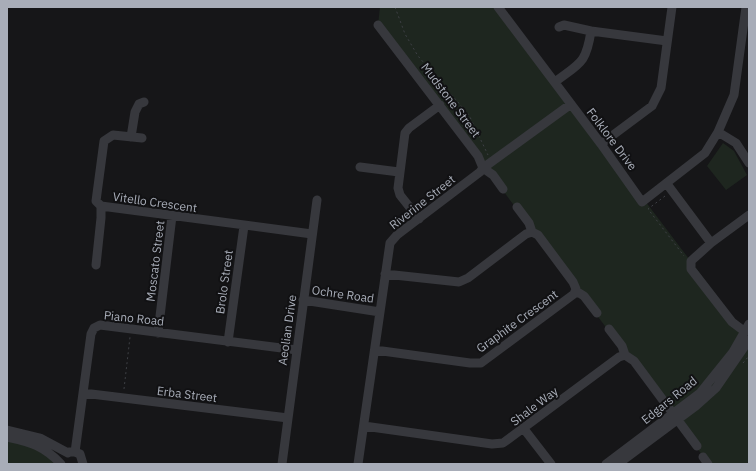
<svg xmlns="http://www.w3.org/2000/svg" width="756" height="471" font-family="'IBM Plex Sans',sans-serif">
  <rect width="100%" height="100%" fill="#161618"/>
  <path fill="#1e261f" d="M 380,7 L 498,7 L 749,338 L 749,464 L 709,464 L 378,25 Z
    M 723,143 L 734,151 L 747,175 L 726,190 L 707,166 Z
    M 7,438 L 32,444 L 60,464 L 7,464 Z"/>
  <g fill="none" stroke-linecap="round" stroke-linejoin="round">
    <path stroke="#3d3f44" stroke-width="1" stroke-dasharray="2 3" stroke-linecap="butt" d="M 395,7 L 405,34 L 418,56 L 469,115 L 488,155
      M 665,196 L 648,209 L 684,256
      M 743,363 L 749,356
      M 124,389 L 130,337"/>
    <path stroke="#37383d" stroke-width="9" d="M 498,7 L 601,144 L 642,202 L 705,153 L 718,132
      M 746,7 L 734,95 L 718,132 L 736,143 L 749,163
      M 378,25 L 478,156 L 483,168 L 493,175 L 503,189
      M 559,27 L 564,25 L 591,31
      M 555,82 C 580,63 586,64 591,31 L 667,41
      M 131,137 L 135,112 L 139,104 L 144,102
      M 142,138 L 113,135 L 104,141 L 96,201 L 101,206 L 312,234
      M 601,144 L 652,106 L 661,88 L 672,7
      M 360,167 L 399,172
      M 667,184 L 711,243
      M 419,219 L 400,195 L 398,188 L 405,133 L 409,128 L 440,105
      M 96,265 L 101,218 L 101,206
      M 385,274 L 459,282 L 468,278 L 526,234 L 532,232
      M 576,291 L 584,296 L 597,313
      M 303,300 L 380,312
      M 609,329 L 622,346 L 625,355
      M 744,331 L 732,322 L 691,269 L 691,261 L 711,243 L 749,215
      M 158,333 L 172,216
      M 228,342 L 244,226
      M 375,350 L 470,363 L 481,363 L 574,294 L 576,289 L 573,282 L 538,235 L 532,232 L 529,223 L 517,207
      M 83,393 L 288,418
      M 364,426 L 492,444 L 503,443 L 619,357 L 625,355 L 634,361 L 697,446
      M 524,429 L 551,464
      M 7,430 L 40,438 L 68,453
      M 7,437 C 31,442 44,446 61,464
      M 69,452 L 75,452 L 80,454 L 83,464
      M 75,452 L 91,334 L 94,328 L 100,325 L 297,350
      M 703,457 L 708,464
      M 282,464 L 317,200
      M 358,464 L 390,243 L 397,235 L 480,172 L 483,168 L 571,104
      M 606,464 L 700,393 L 733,352 L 749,324
      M 618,464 L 696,406 L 716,388 L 749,340"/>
  </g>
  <g text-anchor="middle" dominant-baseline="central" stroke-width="4" stroke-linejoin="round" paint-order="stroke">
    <g font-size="12" fill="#a8adb8" stroke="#111113">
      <text transform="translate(451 100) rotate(53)">Mudstone Street</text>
      <text transform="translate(612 139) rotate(53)">Folklore Drive</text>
      <text transform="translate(155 202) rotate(8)">Vitello Crescent</text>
      <text transform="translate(422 202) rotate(-38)">Riverine Street</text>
      <text transform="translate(155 261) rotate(-83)">Moscato Street</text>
      <text transform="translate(224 282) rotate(-82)">Brolo Street</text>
      <text transform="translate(343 294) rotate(8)">Ochre Road</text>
      <text transform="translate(134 318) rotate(6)">Piano Road</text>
      <text transform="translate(517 321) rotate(-36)">Graphite Crescent</text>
      <text transform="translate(287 330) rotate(-82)">Aeolian Drive</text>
      <text transform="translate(187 394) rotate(7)">Erba Street</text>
      <text transform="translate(669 400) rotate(-39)">Edgars Road</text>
      <text transform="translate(534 406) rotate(-37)">Shale Way</text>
    </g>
  </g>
  <rect width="756" height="471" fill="none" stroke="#a8adb8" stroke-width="16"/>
</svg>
